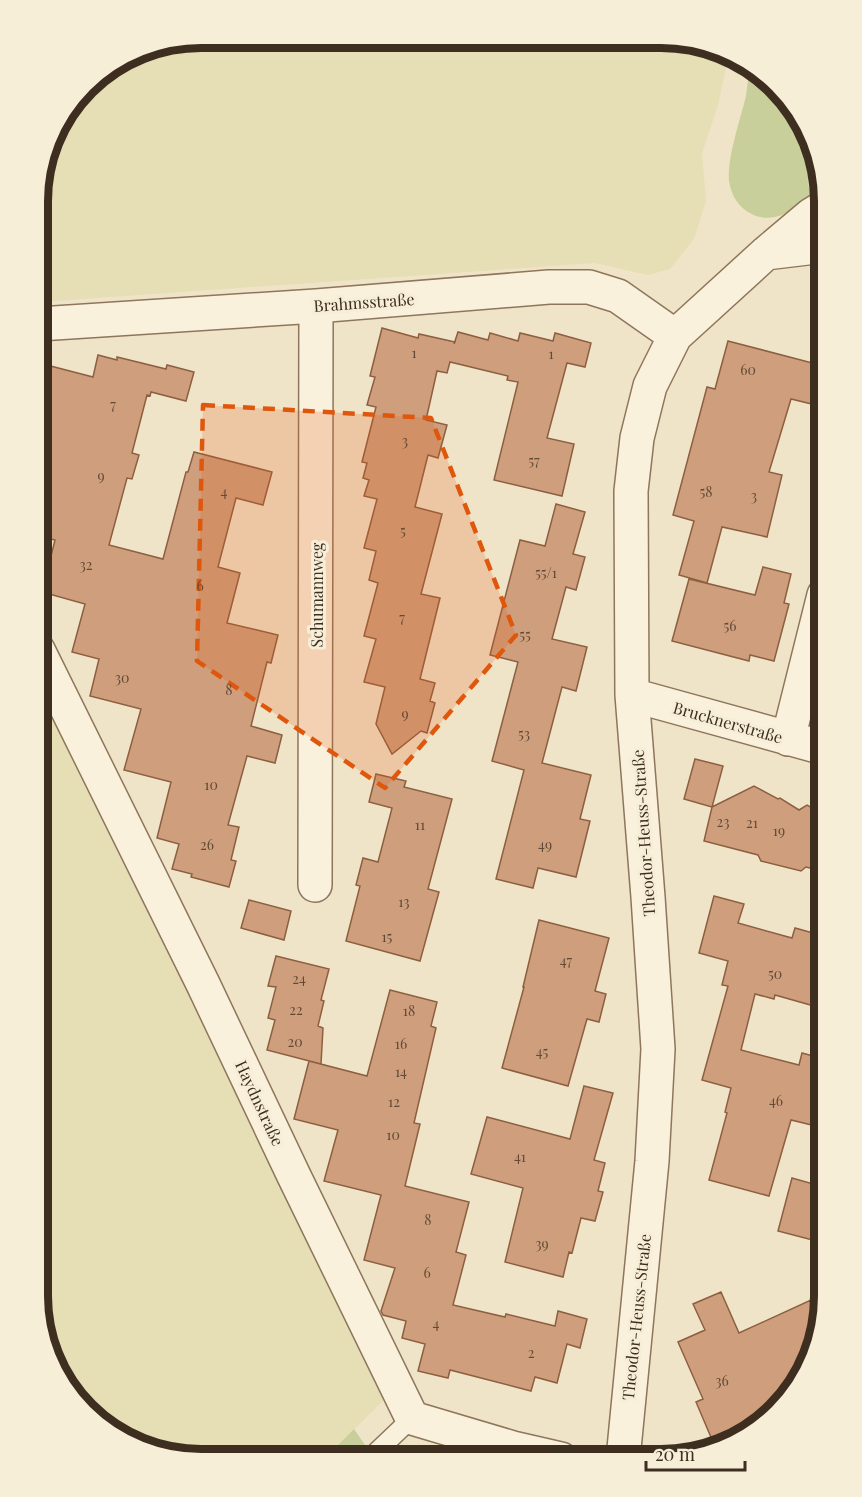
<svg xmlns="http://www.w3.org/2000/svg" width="862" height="1497" font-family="'Playfair Display',serif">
  <rect width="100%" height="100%" fill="#f0e4c8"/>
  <path fill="#e6deb5" d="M 201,38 L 692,41 L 728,58 L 718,105 L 702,153 L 706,201 L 694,239 L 670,269 L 648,275 L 595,263 L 39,302 L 39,180 L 55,128 L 93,78 L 139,50 Z
    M 38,686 L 385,1399 L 325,1458 L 179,1458 L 101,1425 L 46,1349 L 38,1296 Z"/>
  <path fill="#c9cf9b" d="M 750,69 L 768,78 L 816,148 C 818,164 806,174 808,182 C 808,187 813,192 815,196 C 795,210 772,227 748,212 C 737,205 731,194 729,181 C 727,158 740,120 746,96 C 747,87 748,78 750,69 Z
    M 354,1429 L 372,1455 L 379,1459 L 325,1458 Z"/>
  <path fill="#cf9f7d" stroke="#8d5f41" stroke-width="1.5" d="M 382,328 L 418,338 L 419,334 L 455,342 L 454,344 L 458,332 L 488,340 L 490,333 L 518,341 L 520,333 L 553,341 L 555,333 L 591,343 L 585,367 L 567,363 L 547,438 L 574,444 L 562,496 L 494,480 L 518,382 L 507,380 L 508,376 L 450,362 L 447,373 L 437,371 L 426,420 L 447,425 L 438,458 L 428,455 L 415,507 L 442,514 L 421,594 L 440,598 L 420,679 L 435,683 L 430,701 L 435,703 L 427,733 L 421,731 L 392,754 L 376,724 L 385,687 L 364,682 L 376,639 L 364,636 L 378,583 L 369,580 L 376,551 L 364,548 L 377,499 L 364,496 L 369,480 L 363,478 L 367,463 L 362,462 L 376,407 L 367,405 L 375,377 L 370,376 Z
    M 728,341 L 824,366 L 824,407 L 791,399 L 769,472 L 782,475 L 767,537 L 722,527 L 707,583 L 679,575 L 694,521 L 673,515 L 707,387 L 715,389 Z
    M 98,355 L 117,360 L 117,357 L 166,369 L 167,365 L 194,372 L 186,401 L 151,392 L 150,396 L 147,395 L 132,453 L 139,455 L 132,479 L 127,478 L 109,545 L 163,559 L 186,472 L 188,472 L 194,452 L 272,472 L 263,505 L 236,498 L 218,567 L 240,573 L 227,623 L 278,635 L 271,663 L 267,662 L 251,726 L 282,735 L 275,763 L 247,756 L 228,825 L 239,827 L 231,860 L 236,861 L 229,887 L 191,877 L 192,874 L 172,869 L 179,844 L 157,838 L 171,782 L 124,770 L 141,709 L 90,696 L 99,659 L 72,652 L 85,604 L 42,592 L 55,540 L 38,536 L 39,363 L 93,377 Z
    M 556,504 L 585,512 L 573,554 L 585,557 L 576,590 L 566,587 L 552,639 L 587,647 L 576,691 L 562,687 L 542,763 L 591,775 L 580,819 L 590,821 L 576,877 L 538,868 L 533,888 L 496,879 L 524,770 L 492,761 L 518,662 L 490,655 L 520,540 L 545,546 Z
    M 763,567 L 791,574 L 784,603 L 789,604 L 774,661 L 750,655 L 749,661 L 672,641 L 689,579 L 755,595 Z
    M 695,759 L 723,766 L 712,807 L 754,786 L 778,799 L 780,798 L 799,810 L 807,805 L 824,814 L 824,824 L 814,869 L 806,867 L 801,871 L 761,861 L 758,855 L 704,841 L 712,807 L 684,799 Z
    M 376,774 L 406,781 L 404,787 L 452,799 L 428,889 L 439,892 L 420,961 L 346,941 L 360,886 L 356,885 L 363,858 L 378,862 L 392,808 L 369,802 Z
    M 714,896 L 744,904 L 738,923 L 792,938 L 795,928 L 824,936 L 824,988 L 819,986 L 814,1006 L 775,995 L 774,999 L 755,994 L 741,1050 L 799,1065 L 802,1053 L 824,1059 L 824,1128 L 791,1120 L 769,1196 L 709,1180 L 727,1113 L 725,1112 L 731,1088 L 702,1080 L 728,986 L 722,985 L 728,961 L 699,953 Z
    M 249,900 L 291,911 L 284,940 L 241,928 Z
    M 539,920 L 609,938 L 595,991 L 606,994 L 599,1022 L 587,1019 L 568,1086 L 502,1068 L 524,987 L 523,987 Z
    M 276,956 L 329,969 L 321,1000 L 324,1001 L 318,1026 L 323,1028 L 321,1064 L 267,1050 L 275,1020 L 268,1018 L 276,987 L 268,986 Z
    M 390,990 L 437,1002 L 431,1026 L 436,1028 L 414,1123 L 420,1124 L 405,1186 L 469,1202 L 456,1252 L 466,1255 L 453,1305 L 505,1317 L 506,1314 L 555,1326 L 558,1311 L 587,1319 L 580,1348 L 567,1344 L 557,1383 L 535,1377 L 531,1391 L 450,1370 L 448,1378 L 418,1371 L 425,1344 L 402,1338 L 406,1321 L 383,1315 L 381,1311 L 395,1268 L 364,1260 L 381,1195 L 324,1181 L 338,1130 L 294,1119 L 309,1061 L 367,1076 Z
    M 584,1086 L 613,1093 L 594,1160 L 605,1163 L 598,1191 L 603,1192 L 595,1221 L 581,1218 L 572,1253 L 569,1252 L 563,1277 L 505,1262 L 523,1188 L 471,1174 L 487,1117 L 570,1139 Z
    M 792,1178 L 824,1187 L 824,1243 L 778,1231 Z
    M 721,1292 L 739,1333 L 811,1300 L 819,1320 L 790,1396 L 716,1449 L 696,1402 L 703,1399 L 678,1342 L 705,1330 L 693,1304 Z"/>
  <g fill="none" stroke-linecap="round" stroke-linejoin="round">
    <defs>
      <path id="service" d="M 369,1459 L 412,1418"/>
      <path id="minor" d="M 766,253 L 824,246
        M 39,324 L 316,306 L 549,287 L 589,287 L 618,296 L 675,336
        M 38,650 L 203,984 L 294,1176 L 412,1418 L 513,1448 L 561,1459
        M 632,695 L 824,748
        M 788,739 L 824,595
        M 315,885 L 316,306
        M 623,1459 L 652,1161 L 658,1049 L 648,897 L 632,695 L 631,491 L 637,438 L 650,386 L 675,336 L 766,253 L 811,215 L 824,207"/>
    </defs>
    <use href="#service" stroke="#8d765c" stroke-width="21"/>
    <use href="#minor" stroke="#8d765c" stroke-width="36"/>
    <use href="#service" stroke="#faf1dc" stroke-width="18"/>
    <use href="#minor" stroke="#faf1dc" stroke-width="33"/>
  </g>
  <path fill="#df570d" fill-opacity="0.2" stroke="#df570d" stroke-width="4.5" stroke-dasharray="12 8" stroke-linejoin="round" d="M 203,405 L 431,418 L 516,635 L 385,788 L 197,661 Z"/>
  <g text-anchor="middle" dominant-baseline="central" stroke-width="6" stroke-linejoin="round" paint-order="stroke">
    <g font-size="14" fill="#624a37">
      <text x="414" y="352">1</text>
      <text x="551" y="353">1</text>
      <text x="748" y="369">60</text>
      <text x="113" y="404">7</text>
      <text x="405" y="440">3</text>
      <text x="534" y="460">57</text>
      <text x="101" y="475">9</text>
      <text x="224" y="491">4</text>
      <text x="706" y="491">58</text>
      <text x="754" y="495">3</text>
      <text x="403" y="530">5</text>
      <text x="86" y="564">32</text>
      <text x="546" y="572">55/1</text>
      <text x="200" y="585">6</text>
      <text x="402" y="617">7</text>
      <text x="730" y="625">56</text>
      <text x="525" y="634">55</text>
      <text x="122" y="677">30</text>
      <text x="229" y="689">8</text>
      <text x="405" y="713">9</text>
      <text x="524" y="733">53</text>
      <text x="211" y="784">10</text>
      <text x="723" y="821">23</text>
      <text x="752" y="822">21</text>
      <text x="420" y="824">11</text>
      <text x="779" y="830">19</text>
      <text x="207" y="844">26</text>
      <text x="545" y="844">49</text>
      <text x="404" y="901">13</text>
      <text x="387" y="936">15</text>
      <text x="566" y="960">47</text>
      <text x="775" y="973">50</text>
      <text x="299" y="978">24</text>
      <text x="296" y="1009">22</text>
      <text x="409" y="1010">18</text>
      <text x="295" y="1041">20</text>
      <text x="401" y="1043">16</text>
      <text x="542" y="1051">45</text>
      <text x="401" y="1071">14</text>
      <text x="776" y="1100">46</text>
      <text x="394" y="1101">12</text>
      <text x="393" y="1134">10</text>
      <text x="520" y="1156">41</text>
      <text x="428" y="1219">8</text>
      <text x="542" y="1243">39</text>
      <text x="427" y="1272">6</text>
      <text x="436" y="1323">4</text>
      <text x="531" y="1352">2</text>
      <text x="722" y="1380">36</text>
    </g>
    <g font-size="16" fill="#3d2e20" stroke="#f7eed8">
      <text transform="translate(364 302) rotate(-4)">Brahmsstraße</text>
      <text transform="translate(316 595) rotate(-90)">Schumannweg</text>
      <text transform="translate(728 722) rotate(16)">Brucknerstraße</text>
      <text transform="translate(643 833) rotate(-94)">Theodor-Heuss-Straße</text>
      <text transform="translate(260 1103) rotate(65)">Haydnstraße</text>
      <text transform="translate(636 1317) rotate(-84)">Theodor-Heuss-Straße</text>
    </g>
  </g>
  <path d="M0 0H862V1497H0ZM201 48H661A153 153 0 0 1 814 201V1296A153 153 0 0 1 661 1449H201A153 153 0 0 1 48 1296V201A153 153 0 0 1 201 48Z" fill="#f7eed8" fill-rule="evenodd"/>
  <path fill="none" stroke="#3d2e20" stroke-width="8" d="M201 48H661A153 153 0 0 1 814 201V1296A153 153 0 0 1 661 1449H201A153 153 0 0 1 48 1296V201A153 153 0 0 1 201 48Z"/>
  <path d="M646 1461v9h99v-9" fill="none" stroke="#3d2e20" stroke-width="3"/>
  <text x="655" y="1461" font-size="18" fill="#3d2e20" stroke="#f7eed8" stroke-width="4.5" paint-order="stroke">20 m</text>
</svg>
